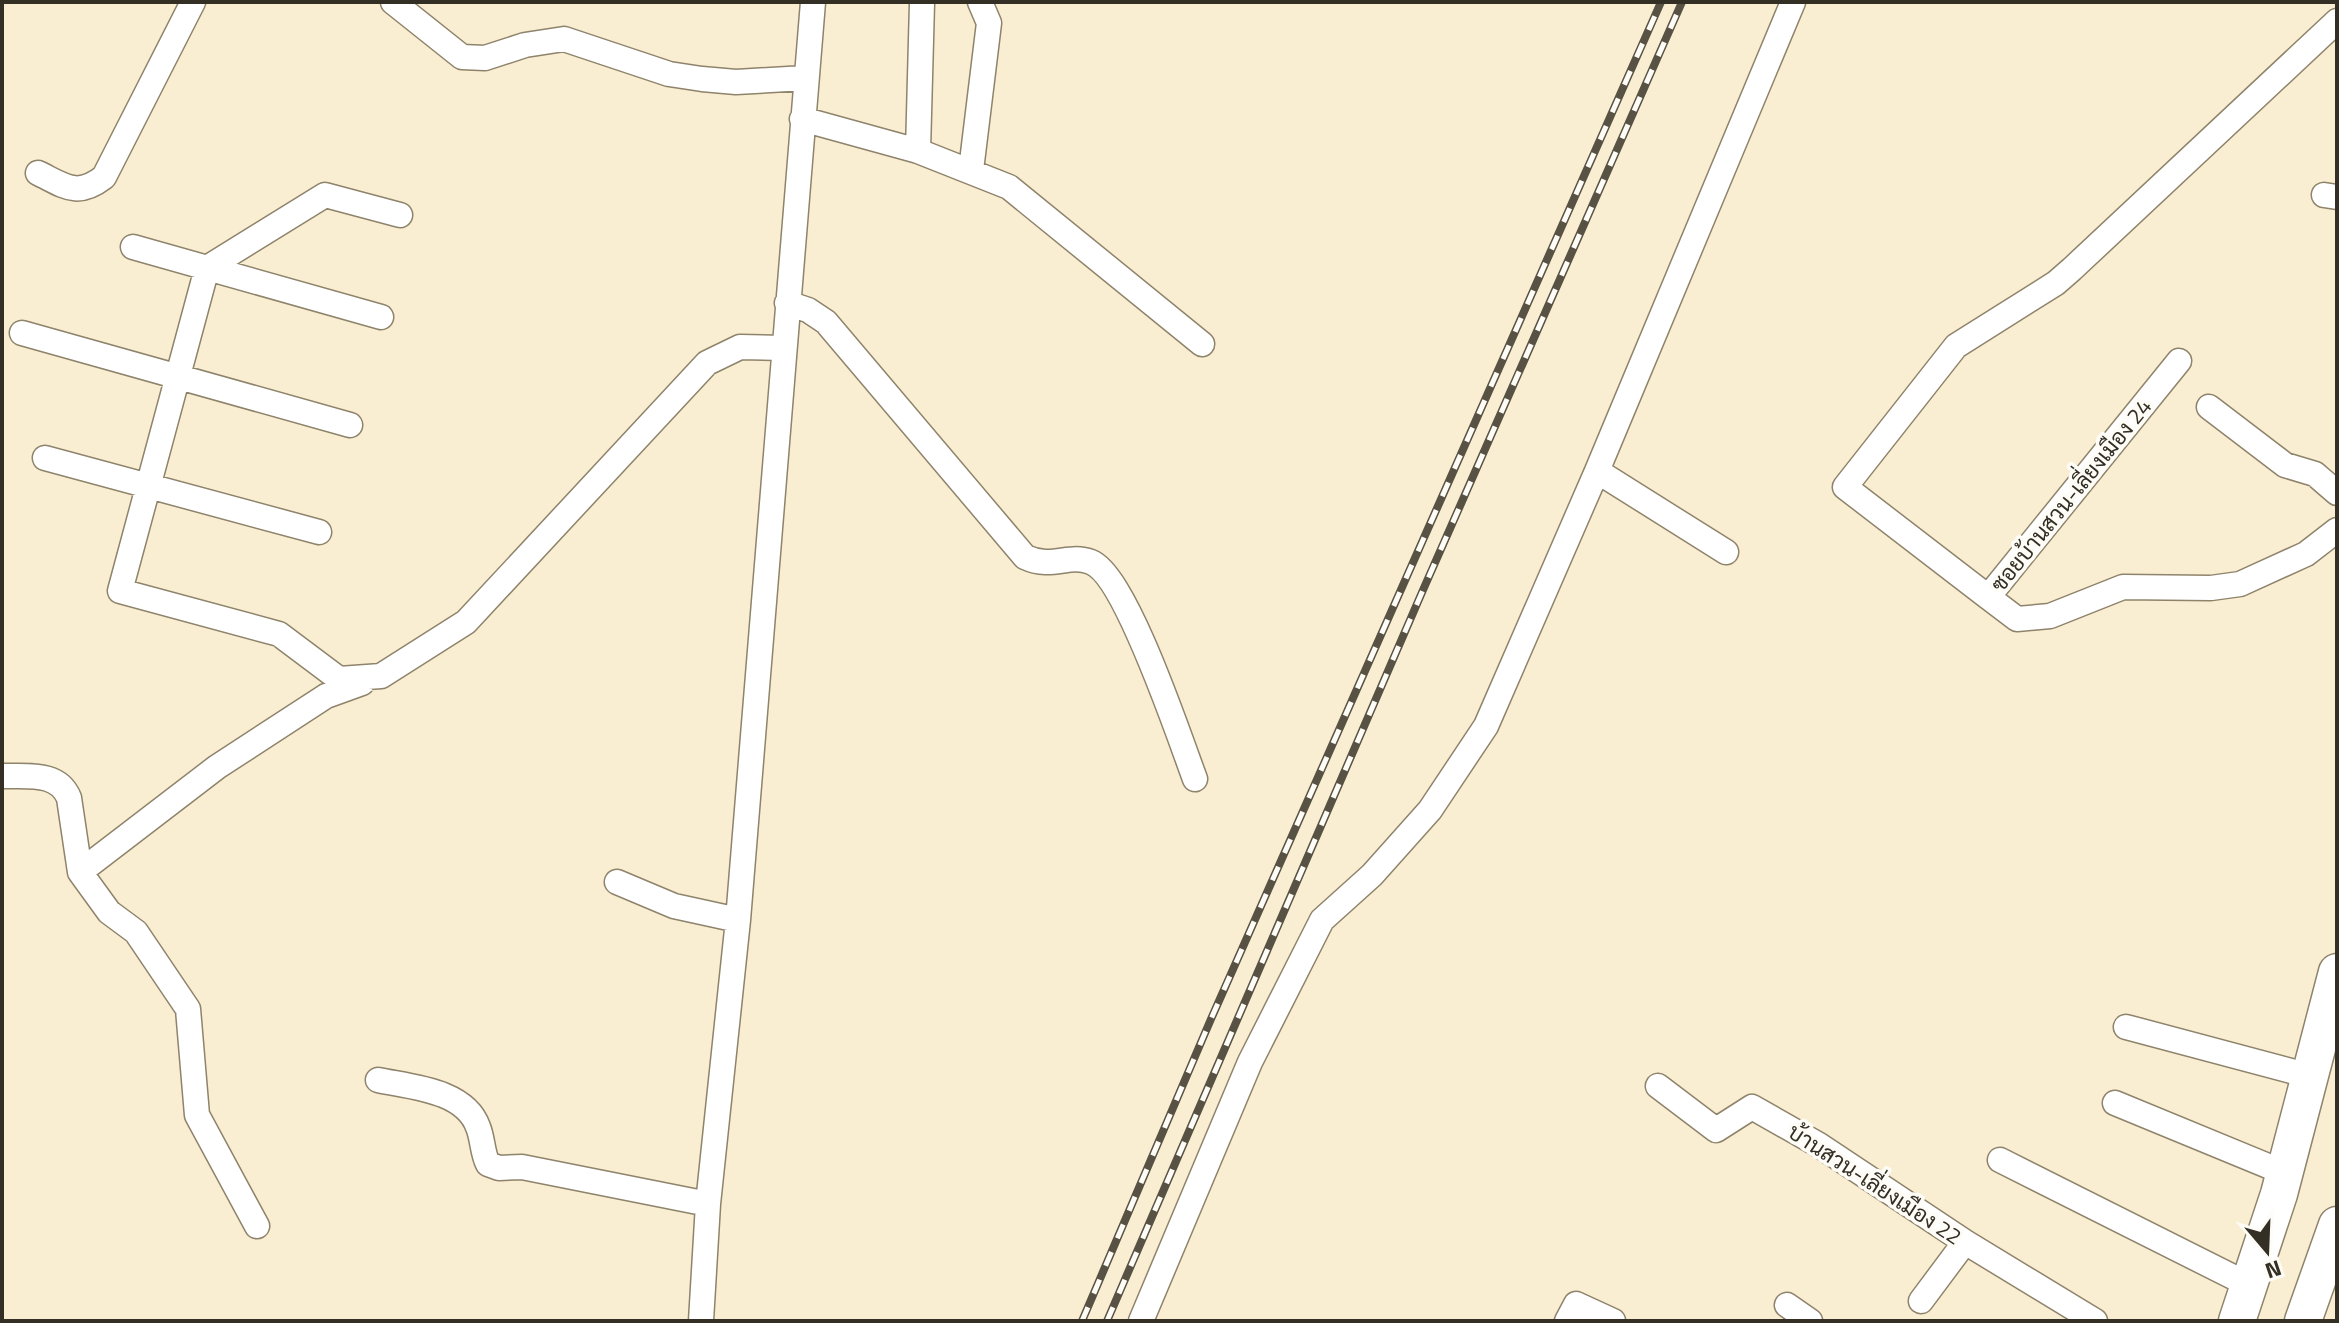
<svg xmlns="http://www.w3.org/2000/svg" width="2339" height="1323" font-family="'Titillium Web',Sarabun,sans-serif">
  <rect width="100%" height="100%" fill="#faeed2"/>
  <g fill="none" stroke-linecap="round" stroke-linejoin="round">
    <defs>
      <path id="minor" d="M 393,2 L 462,57 L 485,58 L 525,45 L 564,39 L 669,74 L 702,79 L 736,82 L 805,78
        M 802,119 L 918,151 L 1009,187 L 1202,344
        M 918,151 L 922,3
        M 971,170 L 989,23 L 980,2
        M 38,173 C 65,186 77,198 104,177 L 193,2
        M 2324,195 L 2337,197
        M 400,215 L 325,195 L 207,268 L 120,591 L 279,634 L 339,679 L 381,676 L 466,622 L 707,363 L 740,347 L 783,348
        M 133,247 L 381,317
        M 787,303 L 808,310 L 826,322 L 1025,557 C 1053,570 1068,553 1091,562 C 1126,576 1180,739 1195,779
        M 22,333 L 350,425
        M 2179,361 L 1988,597 L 2017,619 L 2050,616 L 2123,587 L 2211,588 L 2240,584 L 2306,554 L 2337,530
        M 2209,407 L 2285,465 L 2315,474 L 2337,493
        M 45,458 L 319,532
        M 1597,471 L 1726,552
        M 1988,597 L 1845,487 L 1956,346 L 2056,283 L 2072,269 L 2337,21
        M 2,776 C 27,777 58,771 69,798 L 80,872
        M 617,882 L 674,906 L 738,920
        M 2126,1027 L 2310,1076
        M 378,1080 C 411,1087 465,1090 478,1127 C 483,1139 482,1152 488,1164 L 499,1168 L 522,1167 L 708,1204
        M 1658,1086 L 1716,1130 L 1752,1107 L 1819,1145 L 1965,1242 L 2095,1321
        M 2115,1103 L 2285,1173
        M 2000,1160 L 2249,1285
        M 257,1226 L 197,1115 L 188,1009 L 136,932 L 109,912 L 80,872 L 217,767 L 326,696 L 362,683
        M 1921,1301 L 1965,1242
        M 1787,1305 L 1810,1321
        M 701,1321 L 708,1204 L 738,920 L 813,2
        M 1141,1321 L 1250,1062 L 1322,920 L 1372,875 L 1430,810 L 1486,726 L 1597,471 L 1793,2
        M 1567,1321 L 1576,1304 L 1613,1321"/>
      <path id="highway" d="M 2237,1321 L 2279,1194 L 2337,972
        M 2303,1321 L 2337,1225"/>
    </defs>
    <use href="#minor" stroke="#8e836b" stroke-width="27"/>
    <use href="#highway" stroke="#8e836b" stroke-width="39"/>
    <use href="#minor" stroke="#fff" stroke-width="24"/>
    <use href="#highway" stroke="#fff" stroke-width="36"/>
    <defs>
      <path id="rail" d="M 1082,1321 L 1211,1019 L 1661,2
        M 1107,1321 L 1423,590 L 1682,2"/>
    </defs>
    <use href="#rail" stroke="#585244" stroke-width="8"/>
    <use href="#rail" stroke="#fefcf6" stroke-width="5" stroke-dasharray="15" stroke-linecap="butt"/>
  </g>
  <g text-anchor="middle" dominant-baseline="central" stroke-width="7" stroke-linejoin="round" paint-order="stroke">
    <g font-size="22" fill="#342f25" stroke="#fefcf6">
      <text transform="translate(2071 495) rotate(-51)">ซอยบ้านสวน-เลี่ยงเมือง 24</text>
      <text transform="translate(1875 1184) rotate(33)">บ้านสวน-เลี่ยงเมือง 22</text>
    </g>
  </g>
  <rect width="2339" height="1323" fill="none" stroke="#342f25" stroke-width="8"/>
  <g transform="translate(2267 1251) rotate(161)" stroke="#fefcf6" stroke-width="6" paint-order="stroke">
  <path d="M0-6L14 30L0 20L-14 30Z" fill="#342f25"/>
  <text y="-12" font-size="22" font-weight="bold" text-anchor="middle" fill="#342f25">N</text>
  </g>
</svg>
